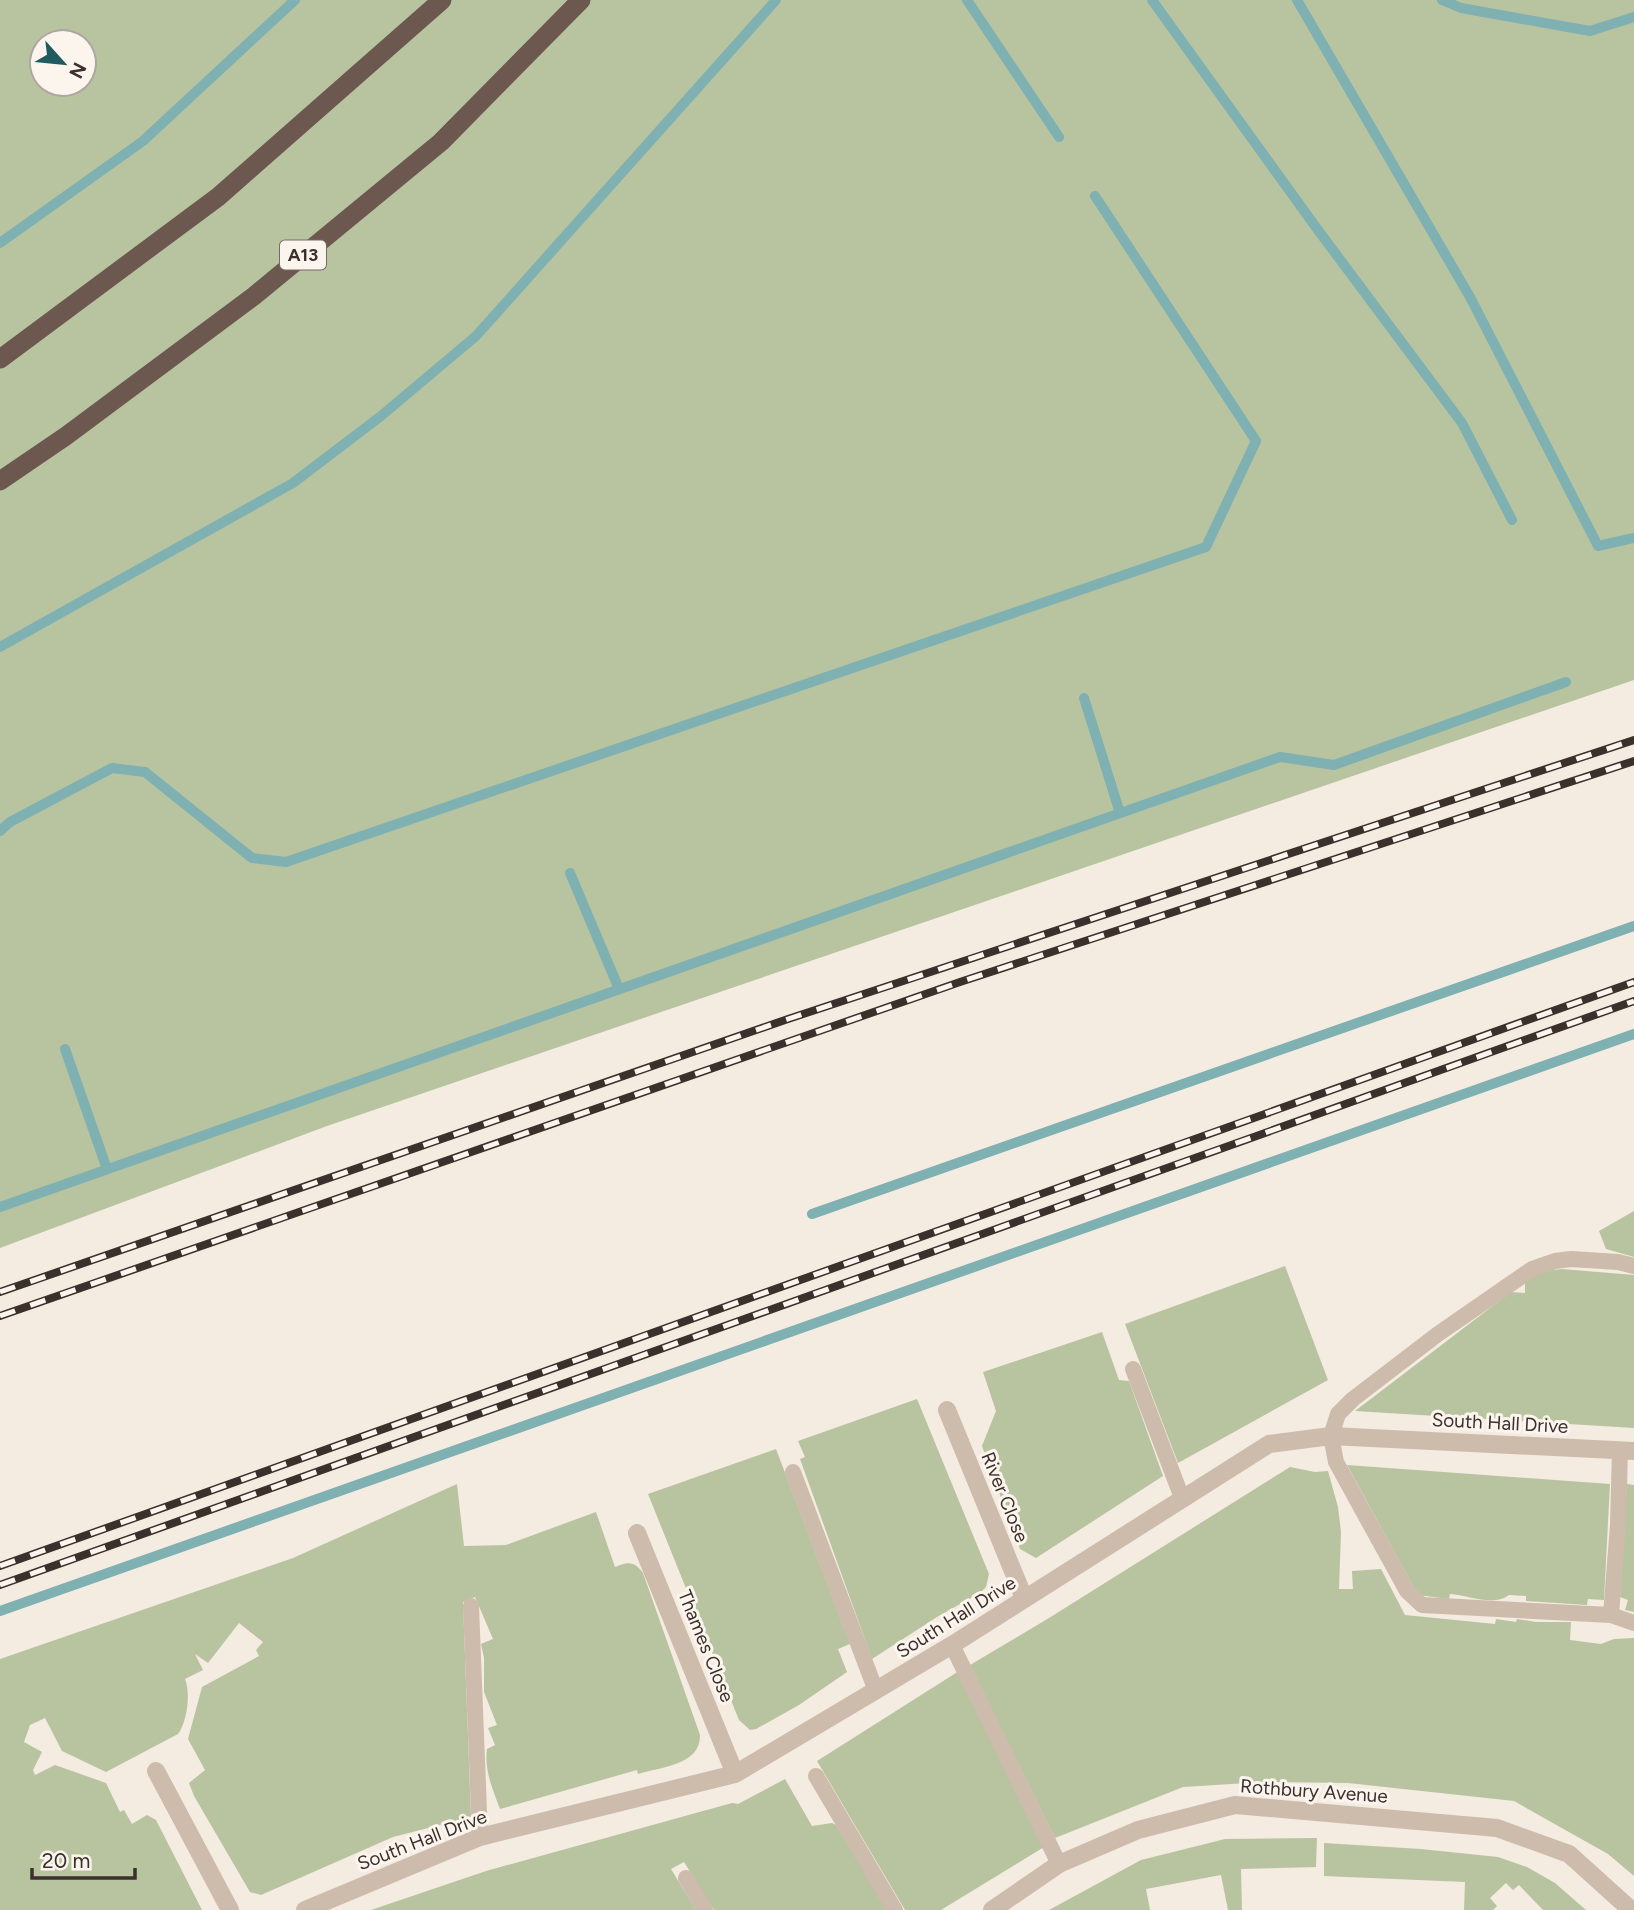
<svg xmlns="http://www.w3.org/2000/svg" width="1634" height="1910" font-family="Figtree,sans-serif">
  <rect width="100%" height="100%" fill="#f4ebe1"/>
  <path fill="#b8c4a0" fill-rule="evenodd" d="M 0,0 L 1634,0 L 1634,680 L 327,1126 L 0,1248 ZM 42,42 L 84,42 L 84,84 L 42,84 Z
    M 1634,1211 L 1634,1257 L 1606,1249 L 1599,1231 Z
    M 1285,1266 L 1328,1380 L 1178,1463 L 1125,1324 Z
    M 1562,1269 L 1634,1275 L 1634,1428 L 1355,1411 L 1511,1292 L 1525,1293 L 1525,1282 L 1543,1271 Z
    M 1102,1332 L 1119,1380 L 1129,1381 L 1163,1476 L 1036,1558 L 1020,1549 L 982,1446 L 996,1411 L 983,1372 Z
    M 917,1399 L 989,1574 L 986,1587 L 980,1593 L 937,1617 L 872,1659 L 800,1459 L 805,1457 L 798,1441 Z
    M 776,1449 L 850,1644 L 838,1649 L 847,1672 L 799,1705 L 756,1729 L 750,1730 L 739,1720 L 648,1494 Z
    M 1347,1465 L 1610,1484 L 1604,1600 L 1588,1599 L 1587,1605 L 1526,1601 L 1526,1596 L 1509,1595 C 1493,1607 1468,1595 1450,1594 L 1449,1599 L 1418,1595 Z
    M 1290,1467 L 1315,1472 L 1328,1471 L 1338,1507 L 1341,1532 L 1339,1589 L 1353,1589 L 1352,1571 L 1381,1569 L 1405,1615 L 1495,1624 L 1496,1619 L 1516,1622 L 1517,1619 L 1536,1622 L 1571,1622 L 1570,1640 L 1601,1644 L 1614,1639 L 1634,1638 L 1634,1876 L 1608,1854 L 1514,1801 L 1348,1783 L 1264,1782 L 1183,1787 L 1055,1838 L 970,1665 L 1049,1618 Z
    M 457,1484 L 464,1546 L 506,1545 L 596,1512 L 615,1567 C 627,1562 634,1560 643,1573 L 700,1735 C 701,1765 661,1767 638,1774 L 637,1770 L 500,1809 C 493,1790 484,1770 487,1749 L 495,1745 L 488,1728 L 497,1725 L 484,1692 L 484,1658 L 481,1644 L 493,1639 L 475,1597 L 463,1602 L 471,1817 L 393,1837 L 261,1895 L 250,1892 L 194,1796 L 189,1783 L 205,1770 L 188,1739 L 202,1687 L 259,1656 L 256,1650 L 263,1642 L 239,1623 L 208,1663 L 195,1654 L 203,1670 L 185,1679 C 191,1693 187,1722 178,1734 L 106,1772 L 62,1751 L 45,1718 L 30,1725 L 24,1742 L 42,1752 L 33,1770 L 35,1775 L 55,1765 L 106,1783 L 120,1812 L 124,1810 L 132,1824 L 147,1815 L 156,1820 L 202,1910 L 0,1910 L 0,1659 L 293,1558 Z
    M 1627,1484 L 1634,1485 L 1634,1612 L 1625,1610 L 1628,1600 L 1620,1597 Z
    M 959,1671 L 1044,1847 L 941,1910 L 905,1910 L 817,1761 Z
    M 785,1779 L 812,1826 L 832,1823 L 836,1825 L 889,1910 L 714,1910 L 684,1862 L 671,1869 L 696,1910 L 371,1910 L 486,1871 L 732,1803 L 738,1804 Z
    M 1317,1838 L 1316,1867 L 1241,1869 L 1242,1910 L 1228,1910 L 1221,1875 L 1146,1889 L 1150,1910 L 1049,1910 L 1141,1860 L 1225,1839 Z
    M 1324,1843 L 1421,1849 L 1498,1857 L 1527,1867 L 1555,1883 L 1586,1910 L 1543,1910 L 1519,1885 L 1513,1890 L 1506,1883 L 1490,1898 L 1497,1906 L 1493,1910 L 1464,1910 L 1465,1882 L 1324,1876 Z"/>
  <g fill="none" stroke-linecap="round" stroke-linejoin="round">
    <path stroke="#7fb0b2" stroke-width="10" d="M 967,0 L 1059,137
      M 1152,0 L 1315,226 L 1462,423 L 1512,520
      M 1297,0 L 1470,297 L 1598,546 L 1634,538
      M 1442,0 L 1461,8 L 1590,31 L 1634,17
      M 0,243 L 143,141 L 295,0
      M 0,647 L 293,483 L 381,416 L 476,336 L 776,0
      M 1084,698 L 1120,813
      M 0,831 L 10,822 L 112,768 L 145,772 L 252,858 L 286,862 L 1206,547 L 1256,441 L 1095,196
      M 570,873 L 619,989
      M 65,1049 L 107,1169
      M 0,1207 L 1280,757 L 1334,765 L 1566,682
      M 812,1214 L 1634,926
      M 0,1611 L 1634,1034"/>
    <path stroke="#cdbbac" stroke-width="16" d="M 1133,1369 L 1182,1498
      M 1620,1450 L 1618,1525 L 1611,1615 L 1634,1623
      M 793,1472 L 876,1691
      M 471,1606 L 480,1837
      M 1611,1615 L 1422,1605 L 1407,1591 L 1336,1462 L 1331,1436 L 1338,1414 L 1353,1399 L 1438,1334 L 1532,1269 L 1555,1261 L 1571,1259 L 1618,1262 L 1634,1266
      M 952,1645 L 1059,1864
      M 816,1776 L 895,1910
      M 686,1878 L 705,1910"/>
    <path stroke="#cdbbac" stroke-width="18" d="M 947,1410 L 1024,1598
      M 637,1533 L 735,1774
      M 156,1771 L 230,1910
      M 305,1910 L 480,1837 L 735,1774 L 952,1645 L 1269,1444 L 1331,1436 L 1634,1451
      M 992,1910 L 1059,1864 L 1138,1830 L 1235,1805 L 1497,1828 L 1569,1854 L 1631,1910"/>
    <path stroke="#6c584f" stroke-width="19" d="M 0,359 L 218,197 L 442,0
      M 0,481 L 66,436 L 254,296 L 441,142 L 581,0"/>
    <defs>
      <path id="rail" d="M 0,1292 L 788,1019 L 1634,740
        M 0,1316 L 960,982 L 1634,761
        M 0,1566 L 1634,982
        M 0,1585 L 1634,1001"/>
    </defs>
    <use href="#rail" stroke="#3b302b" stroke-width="8"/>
    <use href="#rail" stroke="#fbf5ee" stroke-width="5" stroke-dasharray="16" stroke-linecap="butt"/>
  </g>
  <g text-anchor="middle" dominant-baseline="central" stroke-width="6" stroke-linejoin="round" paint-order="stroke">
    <rect fill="#fbf5ee" stroke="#756b66" stroke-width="2" x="280" y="240.5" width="46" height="29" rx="5"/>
    <g font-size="18" font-weight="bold" fill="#3b302b">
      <text x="303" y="255">A13</text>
    </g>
    <g font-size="19" fill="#3b302b" stroke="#fbf5ee">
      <text transform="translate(1500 1423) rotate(3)">South Hall Drive</text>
      <text transform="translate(1005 1497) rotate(68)">River Close</text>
      <text transform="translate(956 1617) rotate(-32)">South Hall Drive</text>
      <text transform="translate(706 1646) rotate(68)">Thames Close</text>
      <text transform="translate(1314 1791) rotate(4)">Rothbury Avenue</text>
      <text transform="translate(422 1840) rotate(-21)">South Hall Drive</text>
    </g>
  </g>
  <g transform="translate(63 63) rotate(117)"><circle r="33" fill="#fbf5ee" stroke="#aea6a0" stroke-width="2"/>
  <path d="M0-5L12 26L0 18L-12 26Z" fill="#1f5a5e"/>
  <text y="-10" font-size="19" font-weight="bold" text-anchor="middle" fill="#3b302b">N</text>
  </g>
  <path d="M32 1868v10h103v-10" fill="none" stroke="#3b302b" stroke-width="3.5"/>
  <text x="42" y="1868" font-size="21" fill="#3b302b" stroke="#fbf5ee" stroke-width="5" paint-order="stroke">20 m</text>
</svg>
